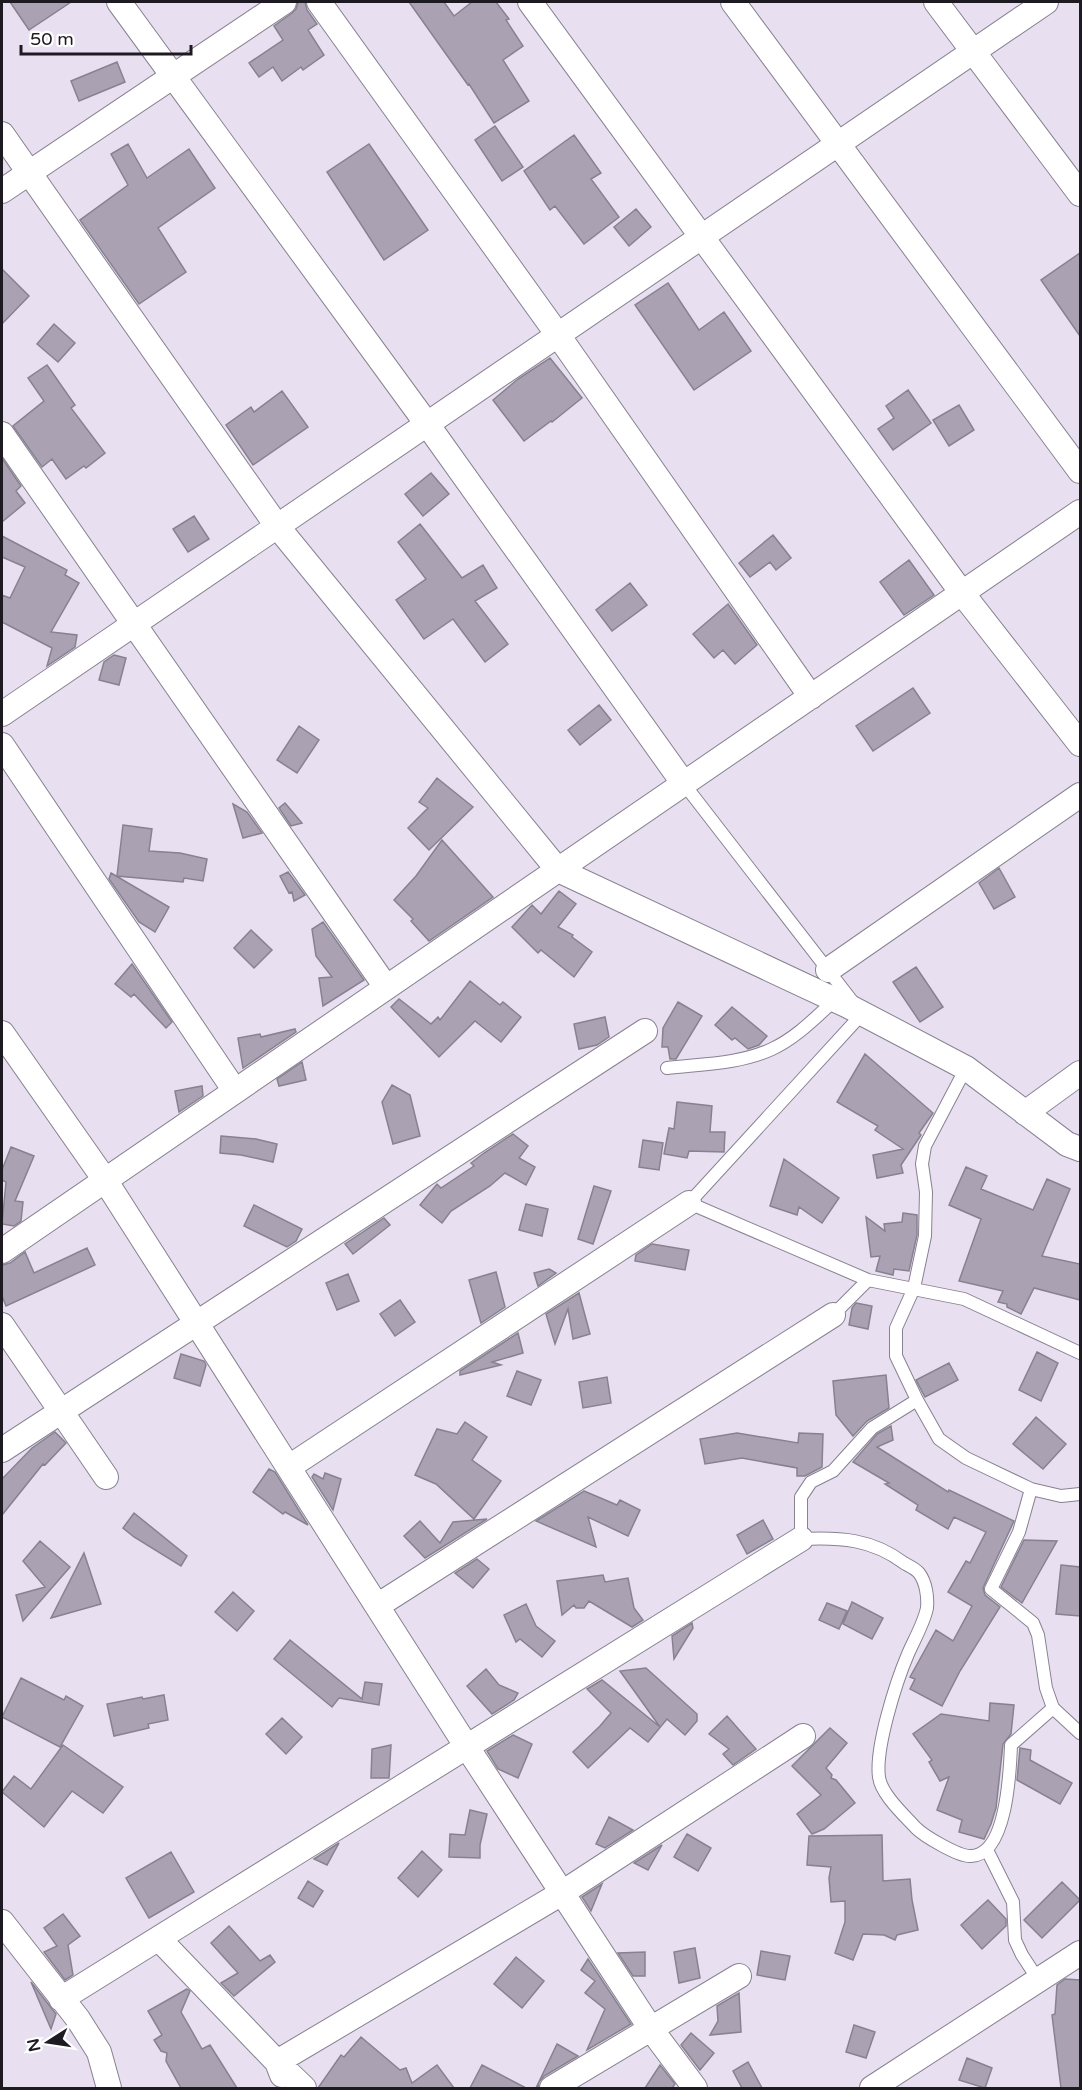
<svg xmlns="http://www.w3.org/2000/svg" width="1082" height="2090" font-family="'Varela Round',sans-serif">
  <rect width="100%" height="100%" fill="#e8e0f1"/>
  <path fill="#aaa2b3" stroke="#888190" stroke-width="1.5" d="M 10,2 L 71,2 L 29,30 Z
    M 298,2 L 305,2 L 307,10 L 317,24 L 308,30 L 324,55 L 303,70 L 301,67 L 282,81 L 273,67 L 259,77 L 249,63 L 283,40 L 274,26 L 292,13 L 296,9 Z
    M 409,2 L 444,2 L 454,16 L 472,2 L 496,2 L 509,19 L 506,20 L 523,46 L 503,60 L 529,101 L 494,123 L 469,84 L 468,85 Z
    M 117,62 L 125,82 L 79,101 L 71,81 Z
    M 495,126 L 523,167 L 502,181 L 475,140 Z
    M 574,135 L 601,173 L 591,179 L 619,217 L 584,244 L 555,206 L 550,210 L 524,171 Z
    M 128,144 L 147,178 L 189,149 L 215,188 L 158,228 L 186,272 L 139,304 L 80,220 L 128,185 L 111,154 Z
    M 369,144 L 428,230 L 384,260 L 327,172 Z
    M 636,209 L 651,227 L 629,246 L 614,227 Z
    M 1080,253 L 1080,336 L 1041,280 Z
    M 2,269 L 29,296 L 2,324 Z
    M 668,283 L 699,330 L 724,312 L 751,351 L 694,390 L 635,305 Z
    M 54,324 L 75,343 L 58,362 L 37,344 Z
    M 550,358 L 582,398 L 552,422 L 551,421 L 524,441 L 493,400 L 518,379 Z
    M 47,365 L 75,405 L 71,408 L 105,453 L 86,468 L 84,466 L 66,479 L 52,459 L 42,467 L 13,426 L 44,401 L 28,378 Z
    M 908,390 L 931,423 L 893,450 L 878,429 L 894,418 L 886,406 Z
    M 282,391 L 308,427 L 253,465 L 226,425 L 251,407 L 254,412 Z
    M 959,405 L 974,430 L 949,446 L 933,420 Z
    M 2,458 L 21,486 L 16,491 L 25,503 L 2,522 Z
    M 431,473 L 449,494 L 423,516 L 405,494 Z
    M 194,516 L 209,539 L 188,552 L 173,529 Z
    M 420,524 L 462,578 L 483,565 L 497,588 L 475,601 L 508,644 L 485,662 L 453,619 L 424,639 L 396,600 L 426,579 L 398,542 Z
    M 773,535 L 791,558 L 776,570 L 770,562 L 750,577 L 739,563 Z
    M 2,536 L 67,570 L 65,575 L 79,583 L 51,632 L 77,635 L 75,647 L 47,666 L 52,648 L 2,622 L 2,595 L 10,598 L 25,567 L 2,557 Z
    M 909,560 L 934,595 L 904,615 L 880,582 Z
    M 630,583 L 647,605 L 612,631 L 596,610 Z
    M 728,604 L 757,645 L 735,664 L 723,650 L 714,658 L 693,634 Z
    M 114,655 L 126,658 L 119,685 L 99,680 L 104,662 Z
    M 913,688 L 930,713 L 873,751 L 856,726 Z
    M 599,705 L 611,720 L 580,745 L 568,730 Z
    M 299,726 L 319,740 L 297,773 L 277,760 Z
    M 437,778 L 473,807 L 429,850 L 408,828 L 428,808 L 419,802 Z
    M 285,803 L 302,823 L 291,826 L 279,808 Z
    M 233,804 L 247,812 L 262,833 L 243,838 Z
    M 123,825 L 152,829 L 149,851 L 180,853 L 207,859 L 203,881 L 184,878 L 183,882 L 117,876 Z
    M 442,840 L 493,897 L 429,941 L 411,921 L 413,919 L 394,900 L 416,876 Z
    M 999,868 L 1015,897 L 994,909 L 979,883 Z
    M 288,872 L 305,895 L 294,901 L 292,892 L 289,893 L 280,876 Z
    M 111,873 L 169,907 L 155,932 L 139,922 L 109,879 Z
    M 559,891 L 576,904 L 558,927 L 573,935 L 572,937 L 592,952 L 574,977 L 541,950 L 538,953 L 512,927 L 532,905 L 541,914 Z
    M 323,922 L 364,980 L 323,1006 L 319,978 L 332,977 L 316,956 L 312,929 Z
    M 251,930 L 272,950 L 254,968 L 234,948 Z
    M 132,964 L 172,1022 L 166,1028 L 134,994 L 131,997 L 115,984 Z
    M 916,967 L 943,1007 L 920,1022 L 893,982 Z
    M 470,981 L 500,1005 L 503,1002 L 521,1017 L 501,1042 L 475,1021 L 439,1057 L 391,1007 L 399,999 L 431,1024 L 438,1017 L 440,1020 Z
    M 678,1002 L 702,1016 L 676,1059 L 670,1059 L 668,1047 L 662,1047 L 663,1028 Z
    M 732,1007 L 767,1036 L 759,1045 L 748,1049 L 735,1038 L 732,1040 L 715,1025 Z
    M 605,1017 L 609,1037 L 597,1045 L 579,1049 L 574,1024 Z
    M 295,1029 L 296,1032 L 243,1068 L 238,1038 L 260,1034 L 261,1037 Z
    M 865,1054 L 933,1113 L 919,1133 L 921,1135 L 901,1165 L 903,1173 L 877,1178 L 873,1155 L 903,1149 L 875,1130 L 878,1126 L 837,1102 Z
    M 302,1062 L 306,1080 L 279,1086 L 277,1079 Z
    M 392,1085 L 410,1095 L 420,1136 L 393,1144 L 382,1102 Z
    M 202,1086 L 203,1096 L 179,1112 L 175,1091 Z
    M 677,1102 L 712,1106 L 710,1132 L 725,1132 L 724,1152 L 689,1151 L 687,1158 L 664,1154 L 669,1128 L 674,1129 Z
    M 513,1134 L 528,1146 L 519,1158 L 535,1167 L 526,1185 L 505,1173 L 490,1186 L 451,1211 L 442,1223 L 420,1205 L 437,1184 L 441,1188 L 474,1166 L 471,1163 L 484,1153 Z
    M 221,1136 L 256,1139 L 277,1144 L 273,1162 L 241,1155 L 220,1153 Z
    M 643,1140 L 663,1143 L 659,1170 L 639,1167 Z
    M 11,1147 L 34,1156 L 15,1201 L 23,1202 L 21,1221 L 14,1226 L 2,1224 L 6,1182 L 2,1180 L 2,1170 Z
    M 784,1159 L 839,1198 L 822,1223 L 799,1207 L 797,1215 L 770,1206 Z
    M 966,1167 L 987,1176 L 981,1189 L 1033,1210 L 1047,1179 L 1070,1189 L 1042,1256 L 1080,1264 L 1080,1300 L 1034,1288 L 1021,1314 L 1007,1307 L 1007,1304 L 998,1302 L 1003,1291 L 959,1281 L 981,1219 L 949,1205 Z
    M 594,1186 L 611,1191 L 593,1244 L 578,1239 Z
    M 526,1204 L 548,1209 L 542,1236 L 519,1230 Z
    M 254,1205 L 302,1229 L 296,1241 L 287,1247 L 244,1226 Z
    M 903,1213 L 917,1215 L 917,1235 L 909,1271 L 894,1269 L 893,1275 L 876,1271 L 880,1256 L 871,1257 L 866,1217 L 885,1231 L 884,1224 L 902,1222 Z
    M 384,1218 L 390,1225 L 353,1254 L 345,1244 Z
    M 652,1244 L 689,1250 L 685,1270 L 635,1261 L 636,1255 Z
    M 87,1248 L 95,1265 L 6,1306 L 2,1296 L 2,1265 L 10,1263 L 25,1252 L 34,1273 Z
    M 549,1269 L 556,1273 L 538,1286 L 534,1273 Z
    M 496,1272 L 505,1307 L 481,1323 L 469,1280 Z
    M 348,1274 L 359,1301 L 337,1310 L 326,1283 Z
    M 579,1293 L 590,1334 L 573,1339 L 568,1309 L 555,1344 L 546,1314 Z
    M 400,1300 L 415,1322 L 395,1336 L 380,1314 Z
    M 856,1303 L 872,1306 L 868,1329 L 849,1325 L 852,1308 Z
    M 518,1333 L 523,1353 L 492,1362 L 501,1365 L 460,1375 L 460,1371 Z
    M 1037,1352 L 1058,1363 L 1041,1401 L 1019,1390 Z
    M 181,1354 L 204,1361 L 206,1365 L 200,1386 L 174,1378 Z
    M 949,1363 L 958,1380 L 925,1397 L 916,1380 Z
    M 517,1371 L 541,1380 L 531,1405 L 507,1396 Z
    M 886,1375 L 889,1408 L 867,1421 L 853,1436 L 836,1415 L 833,1381 Z
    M 607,1377 L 611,1403 L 583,1408 L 579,1382 Z
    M 1036,1417 L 1066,1444 L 1043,1469 L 1013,1444 Z
    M 465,1422 L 487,1437 L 472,1460 L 501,1481 L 474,1519 L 436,1484 L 415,1475 L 437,1429 L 457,1434 Z
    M 891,1426 L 893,1440 L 877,1447 L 948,1492 L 949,1490 L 1014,1521 L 983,1588 L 985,1595 L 1000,1607 L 960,1671 L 942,1706 L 910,1689 L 915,1679 L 910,1677 L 936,1630 L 953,1641 L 972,1606 L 948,1592 L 966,1561 L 970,1563 L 986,1532 L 954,1517 L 948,1529 L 916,1510 L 918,1505 L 885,1484 L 889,1483 L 853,1462 L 877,1434 Z
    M 55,1432 L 66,1443 L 45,1465 L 43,1464 L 2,1515 L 2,1479 L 32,1448 Z
    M 737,1433 L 798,1443 L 799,1433 L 823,1434 L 822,1467 L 805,1476 L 797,1476 L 797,1468 L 742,1458 L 705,1464 L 700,1439 Z
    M 269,1469 L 275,1472 L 308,1525 L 285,1512 L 283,1514 L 253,1492 Z
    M 325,1473 L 341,1479 L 333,1510 L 312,1477 L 314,1474 L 323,1479 Z
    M 584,1491 L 617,1505 L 620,1500 L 640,1510 L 628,1536 L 588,1517 L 596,1547 L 536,1521 Z
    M 134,1513 L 187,1556 L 181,1566 L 134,1537 L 123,1528 Z
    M 487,1519 L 425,1558 L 404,1536 L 420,1521 L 440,1543 L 453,1522 Z
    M 763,1520 L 773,1539 L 747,1554 L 737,1535 Z
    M 1024,1540 L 1057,1541 L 1022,1603 L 1001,1587 Z
    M 40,1541 L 70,1567 L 23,1621 L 16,1595 L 45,1587 L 23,1561 Z
    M 84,1553 L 101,1604 L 51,1618 Z
    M 477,1559 L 489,1569 L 473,1588 L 455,1573 Z
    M 1061,1565 L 1080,1567 L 1080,1616 L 1056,1614 Z
    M 603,1575 L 605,1582 L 628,1578 L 634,1608 L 643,1620 L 632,1627 L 589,1601 L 584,1608 L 576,1608 L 574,1605 L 562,1615 L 557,1581 Z
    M 233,1592 L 254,1611 L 237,1631 L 215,1612 Z
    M 852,1602 L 883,1618 L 872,1639 L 843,1624 Z
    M 827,1603 L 847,1611 L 839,1629 L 819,1620 Z
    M 526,1604 L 536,1626 L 555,1641 L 542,1657 L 520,1639 L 516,1642 L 504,1615 Z
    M 692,1623 L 693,1628 L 674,1659 L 672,1636 Z
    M 290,1640 L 362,1699 L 365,1682 L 382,1684 L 379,1705 L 339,1698 L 332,1707 L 274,1659 Z
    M 646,1668 L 697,1714 L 697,1721 L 685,1735 L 667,1719 L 648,1742 L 630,1728 L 588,1768 L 573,1752 L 600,1726 L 611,1713 L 587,1689 L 602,1680 L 660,1727 L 620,1671 Z
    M 486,1669 L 499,1685 L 518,1693 L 514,1700 L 492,1714 L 467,1686 Z
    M 21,1678 L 64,1700 L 66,1696 L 83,1706 L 60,1747 L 2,1717 Z
    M 164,1695 L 168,1720 L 148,1724 L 149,1728 L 114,1736 L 107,1704 L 142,1697 L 143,1699 Z
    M 990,1703 L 1014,1705 L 1011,1734 L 1003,1744 L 996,1808 L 991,1824 L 984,1839 L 959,1832 L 962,1820 L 937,1810 L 949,1777 L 940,1781 L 929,1762 L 932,1760 L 913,1734 L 941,1714 L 989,1721 Z
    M 727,1716 L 756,1749 L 733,1765 L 723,1754 L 729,1749 L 709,1734 Z
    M 282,1718 L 302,1737 L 286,1754 L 266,1734 Z
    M 830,1728 L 847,1743 L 826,1768 L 832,1775 L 831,1778 L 836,1780 L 855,1803 L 824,1829 L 812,1834 L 797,1814 L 821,1795 L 792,1766 Z
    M 513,1735 L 532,1744 L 518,1778 L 498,1769 L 487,1751 Z
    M 63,1745 L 123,1787 L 103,1813 L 72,1791 L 44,1827 L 2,1792 L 14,1776 L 31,1789 Z
    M 391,1745 L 389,1778 L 371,1778 L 372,1749 Z
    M 1020,1748 L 1031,1750 L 1030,1760 L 1072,1783 L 1060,1804 L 1017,1780 Z
    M 470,1810 L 487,1814 L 480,1845 L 480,1858 L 449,1857 L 450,1834 L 465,1835 Z
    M 609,1817 L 633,1830 L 605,1848 L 596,1844 Z
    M 687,1834 L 711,1848 L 698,1871 L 674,1857 Z
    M 882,1835 L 883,1881 L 910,1879 L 912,1900 L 918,1930 L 897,1935 L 895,1940 L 884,1935 L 863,1934 L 853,1960 L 835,1953 L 845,1922 L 845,1901 L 831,1902 L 829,1878 L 831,1867 L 807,1865 L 809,1836 Z
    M 339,1843 L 327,1865 L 314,1859 Z
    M 662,1845 L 648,1870 L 634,1863 Z
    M 422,1851 L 442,1870 L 418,1897 L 398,1878 Z
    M 171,1852 L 194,1892 L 149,1918 L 126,1878 Z
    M 308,1881 L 323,1891 L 313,1907 L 298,1898 Z
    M 1062,1882 L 1080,1900 L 1042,1938 L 1024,1920 Z
    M 602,1884 L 591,1911 L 582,1897 Z
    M 988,1900 L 1006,1919 L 1006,1926 L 982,1949 L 961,1925 Z
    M 63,1914 L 80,1936 L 68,1945 L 73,1975 L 65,1980 L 44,1952 L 57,1946 L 44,1928 Z
    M 229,1926 L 260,1961 L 270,1955 L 275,1962 L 234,1996 L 221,1983 L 238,1973 L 211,1943 Z
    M 695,1948 L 700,1978 L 679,1983 L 674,1952 Z
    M 761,1951 L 790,1956 L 785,1980 L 757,1975 Z
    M 645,1952 L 645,1976 L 633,1976 L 618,1953 Z
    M 516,1957 L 544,1981 L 522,2008 L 494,1984 Z
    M 588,1959 L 631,2024 L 587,2050 L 605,2009 L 585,1993 L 595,1981 L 581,1970 Z
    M 1065,1979 L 1080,1980 L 1080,2088 L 1061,2088 L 1052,2015 L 1055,2014 L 1057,1985 Z
    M 31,1982 L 56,2014 L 51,2029 Z
    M 187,1989 L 190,1991 L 181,2012 L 202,2049 L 210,2045 L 237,2088 L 181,2088 L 166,2061 L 167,2053 L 161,2051 L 154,2040 L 162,2035 L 148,2011 Z
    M 739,1993 L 741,2032 L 710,2035 L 718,2021 L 717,2006 Z
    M 854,2025 L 875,2032 L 866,2058 L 846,2052 Z
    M 691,2033 L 714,2053 L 700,2070 L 681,2045 Z
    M 361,2037 L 400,2070 L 406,2068 L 412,2083 L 437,2065 L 454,2088 L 318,2088 L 341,2055 L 344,2057 Z
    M 557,2044 L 578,2056 L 544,2076 L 539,2082 L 538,2088 L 536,2088 Z
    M 967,2058 L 992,2068 L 985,2088 L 959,2080 Z
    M 748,2062 L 762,2088 L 742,2088 L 733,2071 Z
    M 482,2065 L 526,2088 L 470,2088 Z
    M 660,2065 L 675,2084 L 672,2088 L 645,2088 Z"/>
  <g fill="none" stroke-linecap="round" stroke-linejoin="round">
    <defs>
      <path id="lane" d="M 684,784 L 862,1014 L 689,1203 L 868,1280 L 964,1299 L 1080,1353
        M 667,1068 C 702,1064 740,1064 772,1049 C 796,1038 815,1018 835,1000
        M 966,1068 L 925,1146 L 922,1164 L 926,1192 L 925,1236 L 914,1288 L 896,1328 L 896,1356 L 917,1400 L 939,1439 L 966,1458 L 1031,1489 L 1019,1532 L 991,1589 L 1033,1623 L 1038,1635 L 1046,1688 L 1053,1708 L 1080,1733
        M 833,1315 L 868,1280
        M 917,1400 L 872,1428 L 833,1471 L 811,1482 L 801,1497 L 801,1539 C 840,1537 872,1539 904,1563 C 909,1566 916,1569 919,1573 C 926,1582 928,1597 927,1608 C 924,1623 914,1640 908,1654 C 896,1682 875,1748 879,1777 C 881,1794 904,1815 916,1828 C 924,1836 959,1857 971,1856 C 1007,1855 1010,1771 1011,1745 L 1053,1708
        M 1031,1489 L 1061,1496 L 1080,1494
        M 987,1850 L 1013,1902 L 1015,1940 L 1022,1955 L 1039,1981"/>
      <path id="street" d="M 119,2 L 427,424 L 684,784
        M 319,2 L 558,335 L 811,697
        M 530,2 L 962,593 L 1080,744
        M 733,2 L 1080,471
        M 936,2 L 1080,194
        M 2,134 L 277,526 L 558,870 L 848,1006 L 966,1068 L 1067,1144 L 1080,1149
        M 2,191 L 284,2
        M 2,434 L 386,987
        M 2,714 L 1046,2
        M 2,745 L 235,1091
        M 828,970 L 1080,795
        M 2,1033 L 105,1180 L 467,1747 L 651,2029 L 695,2088
        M 1025,1113 L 1080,1073
        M 2,1251 L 1080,512
        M 2,1325 L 106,1477
        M 2,1450 L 645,1031
        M 289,1467 L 689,1203
        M 377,1606 L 833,1315
        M 2,1922 L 78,2019 L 99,2052 L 109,2088
        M 159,1939 L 277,2062 L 282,2075
        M 61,1999 L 801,1539
        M 304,2088 L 277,2062 L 562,1893 L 803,1736
        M 552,2088 L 739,1976
        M 872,2088 L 1080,1953"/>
    </defs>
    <use href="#lane" stroke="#888191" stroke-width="14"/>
    <use href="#street" stroke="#888191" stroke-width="26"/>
    <use href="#lane" stroke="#fff" stroke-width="12"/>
    <use href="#street" stroke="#fff" stroke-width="24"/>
  </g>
  <rect width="1082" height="2090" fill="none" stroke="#1d1a21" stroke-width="6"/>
  <g transform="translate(48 2042) rotate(258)" stroke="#ffffff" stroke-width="4.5" paint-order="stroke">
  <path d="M0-4.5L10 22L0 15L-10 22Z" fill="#1d1a21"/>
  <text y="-9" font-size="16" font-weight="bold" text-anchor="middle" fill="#1d1a21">N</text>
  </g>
  <path d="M21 45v9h170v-9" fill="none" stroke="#1d1a21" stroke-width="3"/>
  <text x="30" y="45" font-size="18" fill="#1d1a21" stroke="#ffffff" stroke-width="4.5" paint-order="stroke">50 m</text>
</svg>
